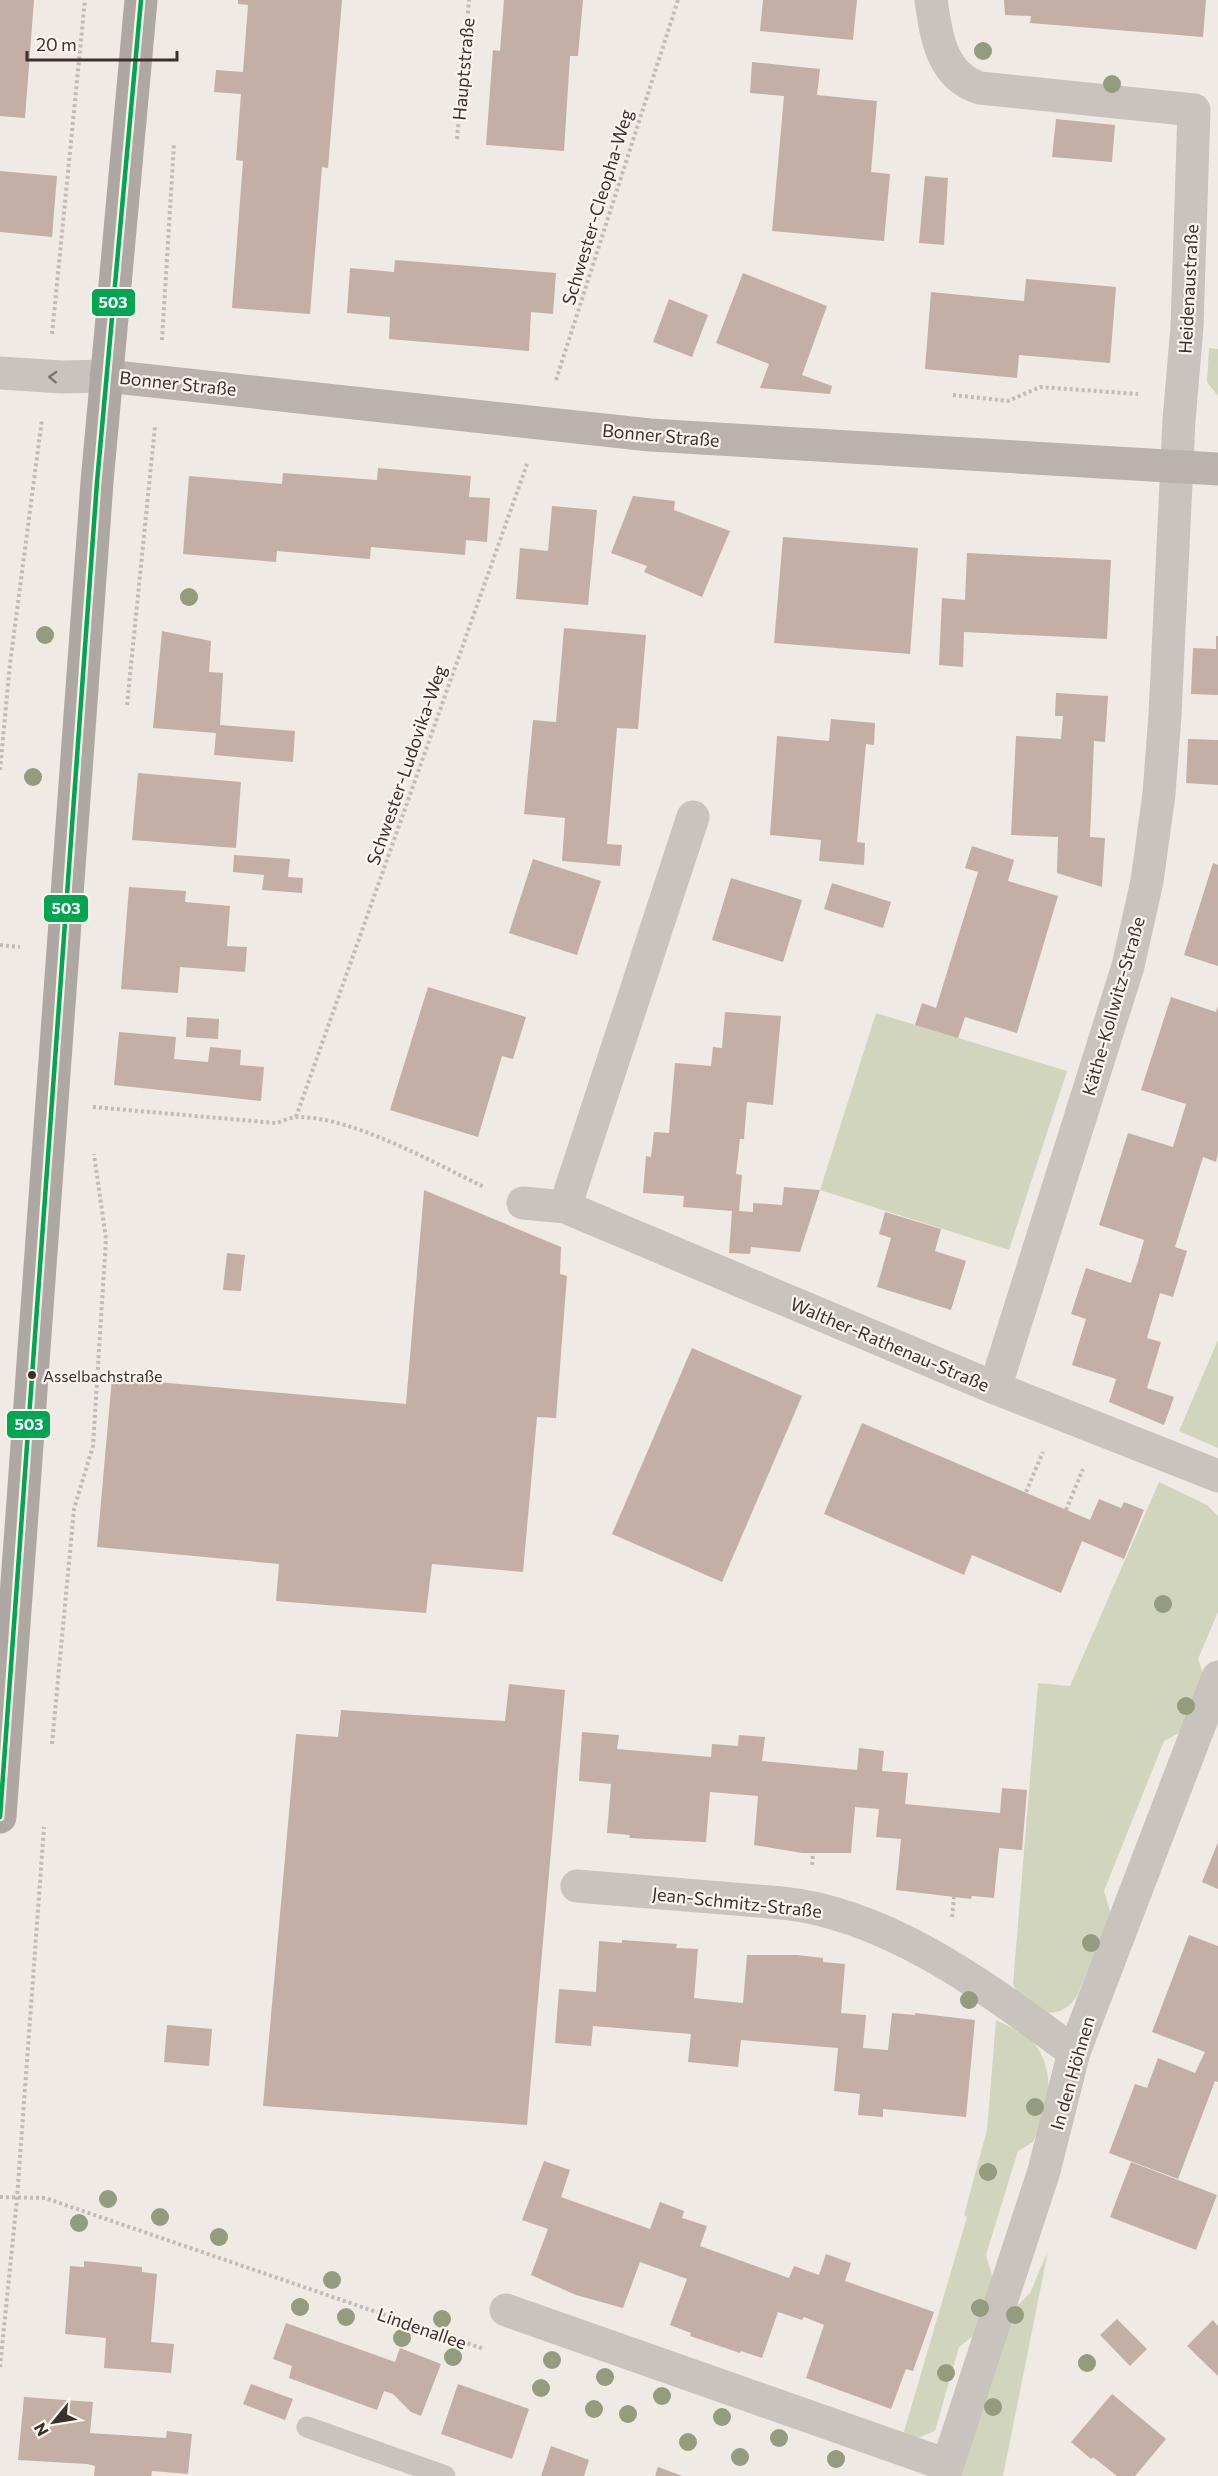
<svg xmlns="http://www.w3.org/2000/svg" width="1218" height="2476" font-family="Commissioner,sans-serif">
  <rect width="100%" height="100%" fill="#f0eae4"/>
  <path fill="#d1d5be" d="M 1209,348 L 1218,349 L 1218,396 L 1207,382 Z
    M 876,1013 L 1067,1071 L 1009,1250 L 820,1190 Z
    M 1218,1340 L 1218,1448 L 1179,1431 Z
    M 1159,1482 L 1207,1505 L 1218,1516 L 1218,1612 L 1198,1659 L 1206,1682 L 1183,1731 L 1164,1741 L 1104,1891 L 1111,1914 L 1078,1994 C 1060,2026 1025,2013 1013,1984 L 1038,1683 L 1070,1686 Z
    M 996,2020 C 1010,2027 1025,2033 1035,2045 C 1058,2074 1047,2112 1033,2142 L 1018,2151 L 986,2255 L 993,2279 L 977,2333 L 959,2347 L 935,2431 L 918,2438 L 903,2435 L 967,2217 L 964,2215 L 987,2130 Z
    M 1048,2251 L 1003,2476 L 961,2476 L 1009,2314 L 1030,2293 Z"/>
  <path fill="#c3afa6" d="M 0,0 L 34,0 L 25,118 L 0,116 Z
    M 238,0 L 342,0 L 328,168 L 322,167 L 310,314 L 232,308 L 243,161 L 236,160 L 241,94 L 214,92 L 216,70 L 243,72 L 248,5 L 238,4 Z
    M 504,0 L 583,0 L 578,56 L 570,56 L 564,151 L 486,145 L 493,50 L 500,51 Z
    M 763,0 L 857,0 L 853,40 L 760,31 Z
    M 1004,0 L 1206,0 L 1203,37 L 1030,23 L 1031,16 L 1005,15 Z
    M 752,62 L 820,69 L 817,95 L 877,101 L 871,172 L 890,174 L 884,241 L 772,231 L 784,96 L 750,93 Z
    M 1056,119 L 1115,125 L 1112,162 L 1052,157 Z
    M 0,171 L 57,176 L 52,237 L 0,232 Z
    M 925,176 L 948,178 L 944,245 L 919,243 Z
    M 395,260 L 556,273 L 553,314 L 531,312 L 529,351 L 389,339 L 390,317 L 347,313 L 350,268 L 394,272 Z
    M 743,273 L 827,306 L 802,375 L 832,386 L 830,394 L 760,388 L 769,364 L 716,343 Z
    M 1026,279 L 1116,287 L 1110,363 L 1019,355 L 1017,378 L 925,369 L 931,292 L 1024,301 Z
    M 669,299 L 708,315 L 692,357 L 653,342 Z
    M 378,468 L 471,476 L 469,497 L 490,498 L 487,542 L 466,540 L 465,555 L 371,547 L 370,559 L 277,551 L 276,562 L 183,554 L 189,476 L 282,484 L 283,473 L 377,480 Z
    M 633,496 L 675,501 L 674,510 L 730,531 L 702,597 L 644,572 L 647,566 L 611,553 Z
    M 552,506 L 597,510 L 588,605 L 516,599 L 520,548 L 548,551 Z
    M 783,537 L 918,548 L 910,654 L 774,643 Z
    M 967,553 L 1111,560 L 1107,639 L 964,632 L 963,667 L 939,665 L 942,598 L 965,600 Z
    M 564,628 L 646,635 L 638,729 L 617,728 L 607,844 L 622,845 L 620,866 L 562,861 L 565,818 L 524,814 L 533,720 L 556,722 Z
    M 162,631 L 211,641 L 209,672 L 223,673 L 220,725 L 295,731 L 293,762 L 214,755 L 216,733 L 153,728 Z
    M 1216,636 L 1218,636 L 1218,695 L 1191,694 L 1193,648 L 1216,649 Z
    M 1056,693 L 1108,696 L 1105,742 L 1094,741 L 1090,837 L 1105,838 L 1102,887 L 1057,873 L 1058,837 L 1011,835 L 1016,736 L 1061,739 L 1063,716 L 1055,716 Z
    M 831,719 L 875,723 L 874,745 L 866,744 L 857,842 L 865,843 L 864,865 L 819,861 L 821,840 L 770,835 L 777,736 L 829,741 Z
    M 1188,739 L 1218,740 L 1218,785 L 1186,783 Z
    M 138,773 L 241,782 L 236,848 L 132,840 Z
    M 972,846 L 1014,860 L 1008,881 L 1058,896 L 1017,1033 L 965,1017 L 958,1038 L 915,1025 L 922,1003 L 936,1008 L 978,872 L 965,868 Z
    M 234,855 L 290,859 L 288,877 L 303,878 L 302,893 L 262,890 L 264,875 L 233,872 Z
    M 533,859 L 601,881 L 577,955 L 509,933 Z
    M 1213,863 L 1218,865 L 1218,966 L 1184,955 Z
    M 731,878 L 802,900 L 783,962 L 712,940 Z
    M 832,883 L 891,902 L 883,928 L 824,909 Z
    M 129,887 L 186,891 L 185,902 L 230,906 L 227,946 L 247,947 L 245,972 L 180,967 L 178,993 L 121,989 Z
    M 428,987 L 526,1017 L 513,1059 L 502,1056 L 478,1137 L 390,1110 Z
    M 1171,997 L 1216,1012 L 1218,1006 L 1218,1154 L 1216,1162 L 1203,1157 L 1175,1247 L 1187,1251 L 1173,1297 L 1160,1293 L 1147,1338 L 1161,1342 L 1147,1388 L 1174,1397 L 1164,1425 L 1109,1402 L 1116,1379 L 1072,1365 L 1086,1319 L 1071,1314 L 1086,1268 L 1131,1283 L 1138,1261 L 1144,1240 L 1099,1225 L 1128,1133 L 1173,1147 L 1186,1104 L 1141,1090 Z
    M 725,1012 L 781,1016 L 773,1105 L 747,1102 L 744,1139 L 740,1139 L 736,1174 L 742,1175 L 739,1211 L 753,1212 L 753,1203 L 782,1205 L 784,1187 L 820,1190 L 800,1252 L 751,1247 L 750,1254 L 729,1253 L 732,1211 L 683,1207 L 684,1196 L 643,1193 L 646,1156 L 651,1157 L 654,1132 L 669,1133 L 675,1063 L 711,1066 L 713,1047 L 722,1048 Z
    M 187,1017 L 219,1019 L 218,1039 L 186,1037 Z
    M 119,1032 L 176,1037 L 174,1059 L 208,1062 L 210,1047 L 241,1050 L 240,1065 L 264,1067 L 261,1101 L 114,1085 Z
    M 424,1190 L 561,1247 L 560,1274 L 567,1276 L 556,1418 L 537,1417 L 523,1572 L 432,1564 L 426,1613 L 276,1601 L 279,1564 L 97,1547 L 112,1378 L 406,1404 Z
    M 885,1212 L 941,1229 L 935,1251 L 966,1261 L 951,1310 L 877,1287 L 891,1238 L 879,1234 Z
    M 227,1253 L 245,1255 L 241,1291 L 223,1290 Z
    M 692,1348 L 802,1396 L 722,1582 L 612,1534 Z
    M 862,1423 L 1090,1520 L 1099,1499 L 1121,1508 L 1124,1502 L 1144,1510 L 1124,1559 L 1082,1541 L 1061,1593 L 972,1555 L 964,1575 L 824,1514 Z
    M 509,1684 L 565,1690 L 527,2125 L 263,2106 L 296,1734 L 338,1737 L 341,1710 L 505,1721 Z
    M 582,1732 L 619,1735 L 617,1749 L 711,1757 L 712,1744 L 738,1746 L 739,1735 L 765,1737 L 762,1761 L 857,1770 L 859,1748 L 884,1751 L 882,1771 L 908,1773 L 905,1804 L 1000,1813 L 1002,1788 L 1027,1790 L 1022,1850 L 999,1848 L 994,1898 L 972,1896 L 971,1899 L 896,1890 L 901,1839 L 876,1837 L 879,1809 L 855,1807 L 851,1853 L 802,1853 L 754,1845 L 758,1796 L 710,1792 L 706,1842 L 629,1838 L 630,1835 L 607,1833 L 611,1784 L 579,1781 Z
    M 1218,1842 L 1218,1889 L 1202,1882 Z
    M 1189,1935 L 1218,1946 L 1218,2082 L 1215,2081 L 1178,2179 L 1109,2153 L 1135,2084 L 1147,2088 L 1158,2058 L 1195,2073 L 1205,2052 L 1152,2032 Z
    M 622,1940 L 677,1944 L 676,1948 L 698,1949 L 694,1998 L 743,2003 L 747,1955 L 797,1955 L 823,1958 L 823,1962 L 845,1964 L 841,2013 L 866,2015 L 863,2048 L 888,2050 L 892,2013 L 915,2015 L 915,2013 L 975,2020 L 966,2117 L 883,2109 L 883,2117 L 858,2115 L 860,2094 L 834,2091 L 838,2048 L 741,2040 L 738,2067 L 688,2062 L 691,2034 L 593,2026 L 591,2046 L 555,2043 L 559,1989 L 596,1992 L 599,1941 L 622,1943 Z
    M 167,2025 L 212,2029 L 209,2066 L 164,2062 Z
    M 544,2161 L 570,2170 L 561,2197 L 650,2229 L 660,2202 L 684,2211 L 682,2218 L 707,2226 L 700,2246 L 789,2278 L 794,2266 L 819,2275 L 826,2254 L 851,2263 L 845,2281 L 934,2312 L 913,2371 L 906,2369 L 891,2409 L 806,2378 L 824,2325 L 804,2317 L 802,2320 L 778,2312 L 762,2358 L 741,2351 L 740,2353 L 690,2336 L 691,2333 L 670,2325 L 687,2279 L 640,2262 L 623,2308 L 576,2295 L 531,2275 L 548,2229 L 522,2220 Z
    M 1131,2162 L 1217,2195 L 1196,2250 L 1110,2217 Z
    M 84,2261 L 142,2267 L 142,2272 L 157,2274 L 151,2342 L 174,2344 L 171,2373 L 104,2368 L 106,2338 L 65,2334 L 70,2266 L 84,2267 Z
    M 1117,2319 L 1147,2349 L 1130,2366 L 1100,2335 Z
    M 1213,2320 L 1218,2326 L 1218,2376 L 1187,2346 Z
    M 286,2323 L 395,2362 L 400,2348 L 441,2364 L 421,2416 L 411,2412 L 393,2394 L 384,2391 L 377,2410 L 289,2378 L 292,2366 L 273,2359 Z
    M 251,2384 L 293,2399 L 285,2420 L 243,2404 Z
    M 458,2384 L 529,2409 L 512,2459 L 441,2434 Z
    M 1112,2394 L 1166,2439 L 1135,2476 L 1117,2476 L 1093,2457 L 1091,2459 L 1071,2442 Z
    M 24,2397 L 93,2402 L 90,2433 L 166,2438 L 167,2431 L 192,2434 L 188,2474 L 152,2471 L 151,2476 L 94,2476 L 95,2466 L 87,2464 L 18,2460 Z
    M 551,2446 L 589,2460 L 584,2476 L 541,2476 Z
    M 658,2467 L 682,2476 L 655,2476 Z"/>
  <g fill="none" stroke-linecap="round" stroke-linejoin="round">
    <path stroke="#c2bbb5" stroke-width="4" stroke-dasharray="3 3" stroke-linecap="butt" d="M 457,139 L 469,0
      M 52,334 L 85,0
      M 162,340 L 174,144
      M 556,380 L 678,0
      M 953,395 L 1008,401 L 1040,387 L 1138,394
      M 127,705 L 155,426
      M 0,770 L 10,664 L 42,419
      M 0,945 L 20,947
      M 93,1107 L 276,1123 C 283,1121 291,1117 298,1117 C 353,1117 434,1163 484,1187
      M 296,1117 L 527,464
      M 1026,1492 L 1043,1452
      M 1066,1510 L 1083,1469
      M 52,1744 L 74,1509 L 93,1446 L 106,1239 L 94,1154
      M 812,1865 L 813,1854
      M 952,1917 L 954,1897
      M 0,2197 L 45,2198 L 484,2349
      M 0,2367 L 17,2199 L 44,1827"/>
    <path stroke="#c9c3bd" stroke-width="21" d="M 307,2427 L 445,2476"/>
    <path stroke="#c9c3bd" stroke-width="33" d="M 931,0 C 936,35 941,76 980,88 L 1194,110 L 1187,327 L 1179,420 L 1165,715 L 1159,794 L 1147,881 L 1128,966 L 995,1388
      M 0,373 L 62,377 L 106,376
      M 523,1203 L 565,1207 L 995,1388 L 1218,1476
      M 565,1207 L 693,817
      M 577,1886 L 782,1903 C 890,1914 989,1990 1074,2052
      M 506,2310 L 947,2465
      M 944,2476 L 1044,2171 L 1074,2052 L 1218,1677"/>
    <path stroke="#bab3ad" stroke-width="33" d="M 106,376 L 650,435 L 1218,469"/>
    <path stroke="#aea7a2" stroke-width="33" d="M 0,1817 L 97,482 L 141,0"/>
    <defs>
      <path id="bus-1" d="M 0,1817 L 97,482 L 141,0"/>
    </defs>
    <use href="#bus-1" stroke="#fbf5ed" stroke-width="9"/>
    <use href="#bus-1" stroke="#00a651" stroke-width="4.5"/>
  </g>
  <g fill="#949b7f">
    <circle cx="983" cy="51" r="9"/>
    <circle cx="1112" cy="84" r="9"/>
    <circle cx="189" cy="597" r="9"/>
    <circle cx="45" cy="635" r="9"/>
    <circle cx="33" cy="777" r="9"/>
    <circle cx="1163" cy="1604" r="9"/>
    <circle cx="1186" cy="1706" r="9"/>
    <circle cx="1091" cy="1943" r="9"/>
    <circle cx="969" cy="2000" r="9"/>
    <circle cx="1035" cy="2107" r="9"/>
    <circle cx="988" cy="2172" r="9"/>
    <circle cx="108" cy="2199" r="9"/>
    <circle cx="160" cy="2217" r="9"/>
    <circle cx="79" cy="2223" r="9"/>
    <circle cx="219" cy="2237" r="9"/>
    <circle cx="332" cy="2280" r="9"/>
    <circle cx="300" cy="2307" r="9"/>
    <circle cx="980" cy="2308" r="9"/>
    <circle cx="1015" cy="2315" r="9"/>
    <circle cx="346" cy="2317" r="9"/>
    <circle cx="442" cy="2319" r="9"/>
    <circle cx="402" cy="2338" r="9"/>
    <circle cx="453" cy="2357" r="9"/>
    <circle cx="552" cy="2360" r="9"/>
    <circle cx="1087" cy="2363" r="9"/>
    <circle cx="946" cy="2373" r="9"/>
    <circle cx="605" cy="2377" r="9"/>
    <circle cx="541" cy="2388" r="9"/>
    <circle cx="662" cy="2396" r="9"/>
    <circle cx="993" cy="2407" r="9"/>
    <circle cx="594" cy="2409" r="9"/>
    <circle cx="628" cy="2414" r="9"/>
    <circle cx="722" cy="2417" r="9"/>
    <circle cx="779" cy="2438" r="9"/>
    <circle cx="688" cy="2442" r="9"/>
    <circle cx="740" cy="2457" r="9"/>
    <circle cx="836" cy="2459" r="9"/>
  </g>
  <defs><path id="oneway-chevron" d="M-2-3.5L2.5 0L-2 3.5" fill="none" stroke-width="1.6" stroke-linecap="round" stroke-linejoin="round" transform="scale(1.5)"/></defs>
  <use stroke="#7b726d" href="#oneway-chevron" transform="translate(53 377) rotate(-177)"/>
  <circle fill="#3b302b" stroke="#fbf5ed" stroke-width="2" cx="32" cy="1375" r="5"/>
  <g text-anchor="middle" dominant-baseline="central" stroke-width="4.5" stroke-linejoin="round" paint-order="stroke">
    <g font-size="16" fill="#3b302b" stroke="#fbf5ed" text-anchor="start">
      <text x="43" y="1375">Asselbachstraße</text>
    </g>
    <g font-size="18" fill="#3b302b" stroke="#fbf5ed">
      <text transform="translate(463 69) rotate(-85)">Hauptstraße</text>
      <text transform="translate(597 207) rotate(-73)">Schwester-Cleopha-Weg</text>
      <text transform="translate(1188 289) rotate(-87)">Heidenaustraße</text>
      <text transform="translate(178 383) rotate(6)">Bonner Straße</text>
      <text transform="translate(661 435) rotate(5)">Bonner Straße</text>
      <text transform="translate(406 765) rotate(-71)">Schwester-Ludovika-Weg</text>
      <text transform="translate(1113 1006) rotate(-74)">Käthe-Kollwitz-Straße</text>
      <text transform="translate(890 1344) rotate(23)">Walther-Rathenau-Straße</text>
      <text transform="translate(737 1902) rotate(6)">Jean-Schmitz-Straße</text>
      <text transform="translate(1072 2073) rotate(-74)">In den Höhnen</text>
      <text transform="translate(422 2328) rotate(19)">Lindenallee</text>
    </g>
  </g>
  <g stroke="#fbf5ed" stroke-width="2">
    <rect x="91" y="288" width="45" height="29" rx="6" fill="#00a651"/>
    <rect x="43" y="894" width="46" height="29" rx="6" fill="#00a651"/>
    <rect x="6" y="1410" width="45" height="29" rx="6" fill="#00a651"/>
  </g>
  <g font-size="16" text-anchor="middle" font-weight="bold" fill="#fff">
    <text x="113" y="308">503</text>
    <text x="66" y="914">503</text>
    <text x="29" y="1430">503</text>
  </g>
  <g transform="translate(54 2422) rotate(240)" stroke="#fbf5ed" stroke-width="4.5" paint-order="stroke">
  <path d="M0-4.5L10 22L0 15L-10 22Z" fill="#3b302b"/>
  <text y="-9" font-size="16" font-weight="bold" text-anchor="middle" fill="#3b302b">N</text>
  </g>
  <path d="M27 51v9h150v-9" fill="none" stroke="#3b302b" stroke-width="3"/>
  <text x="36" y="51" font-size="18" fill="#3b302b" stroke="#fbf5ed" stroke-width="4.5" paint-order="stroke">20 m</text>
</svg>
